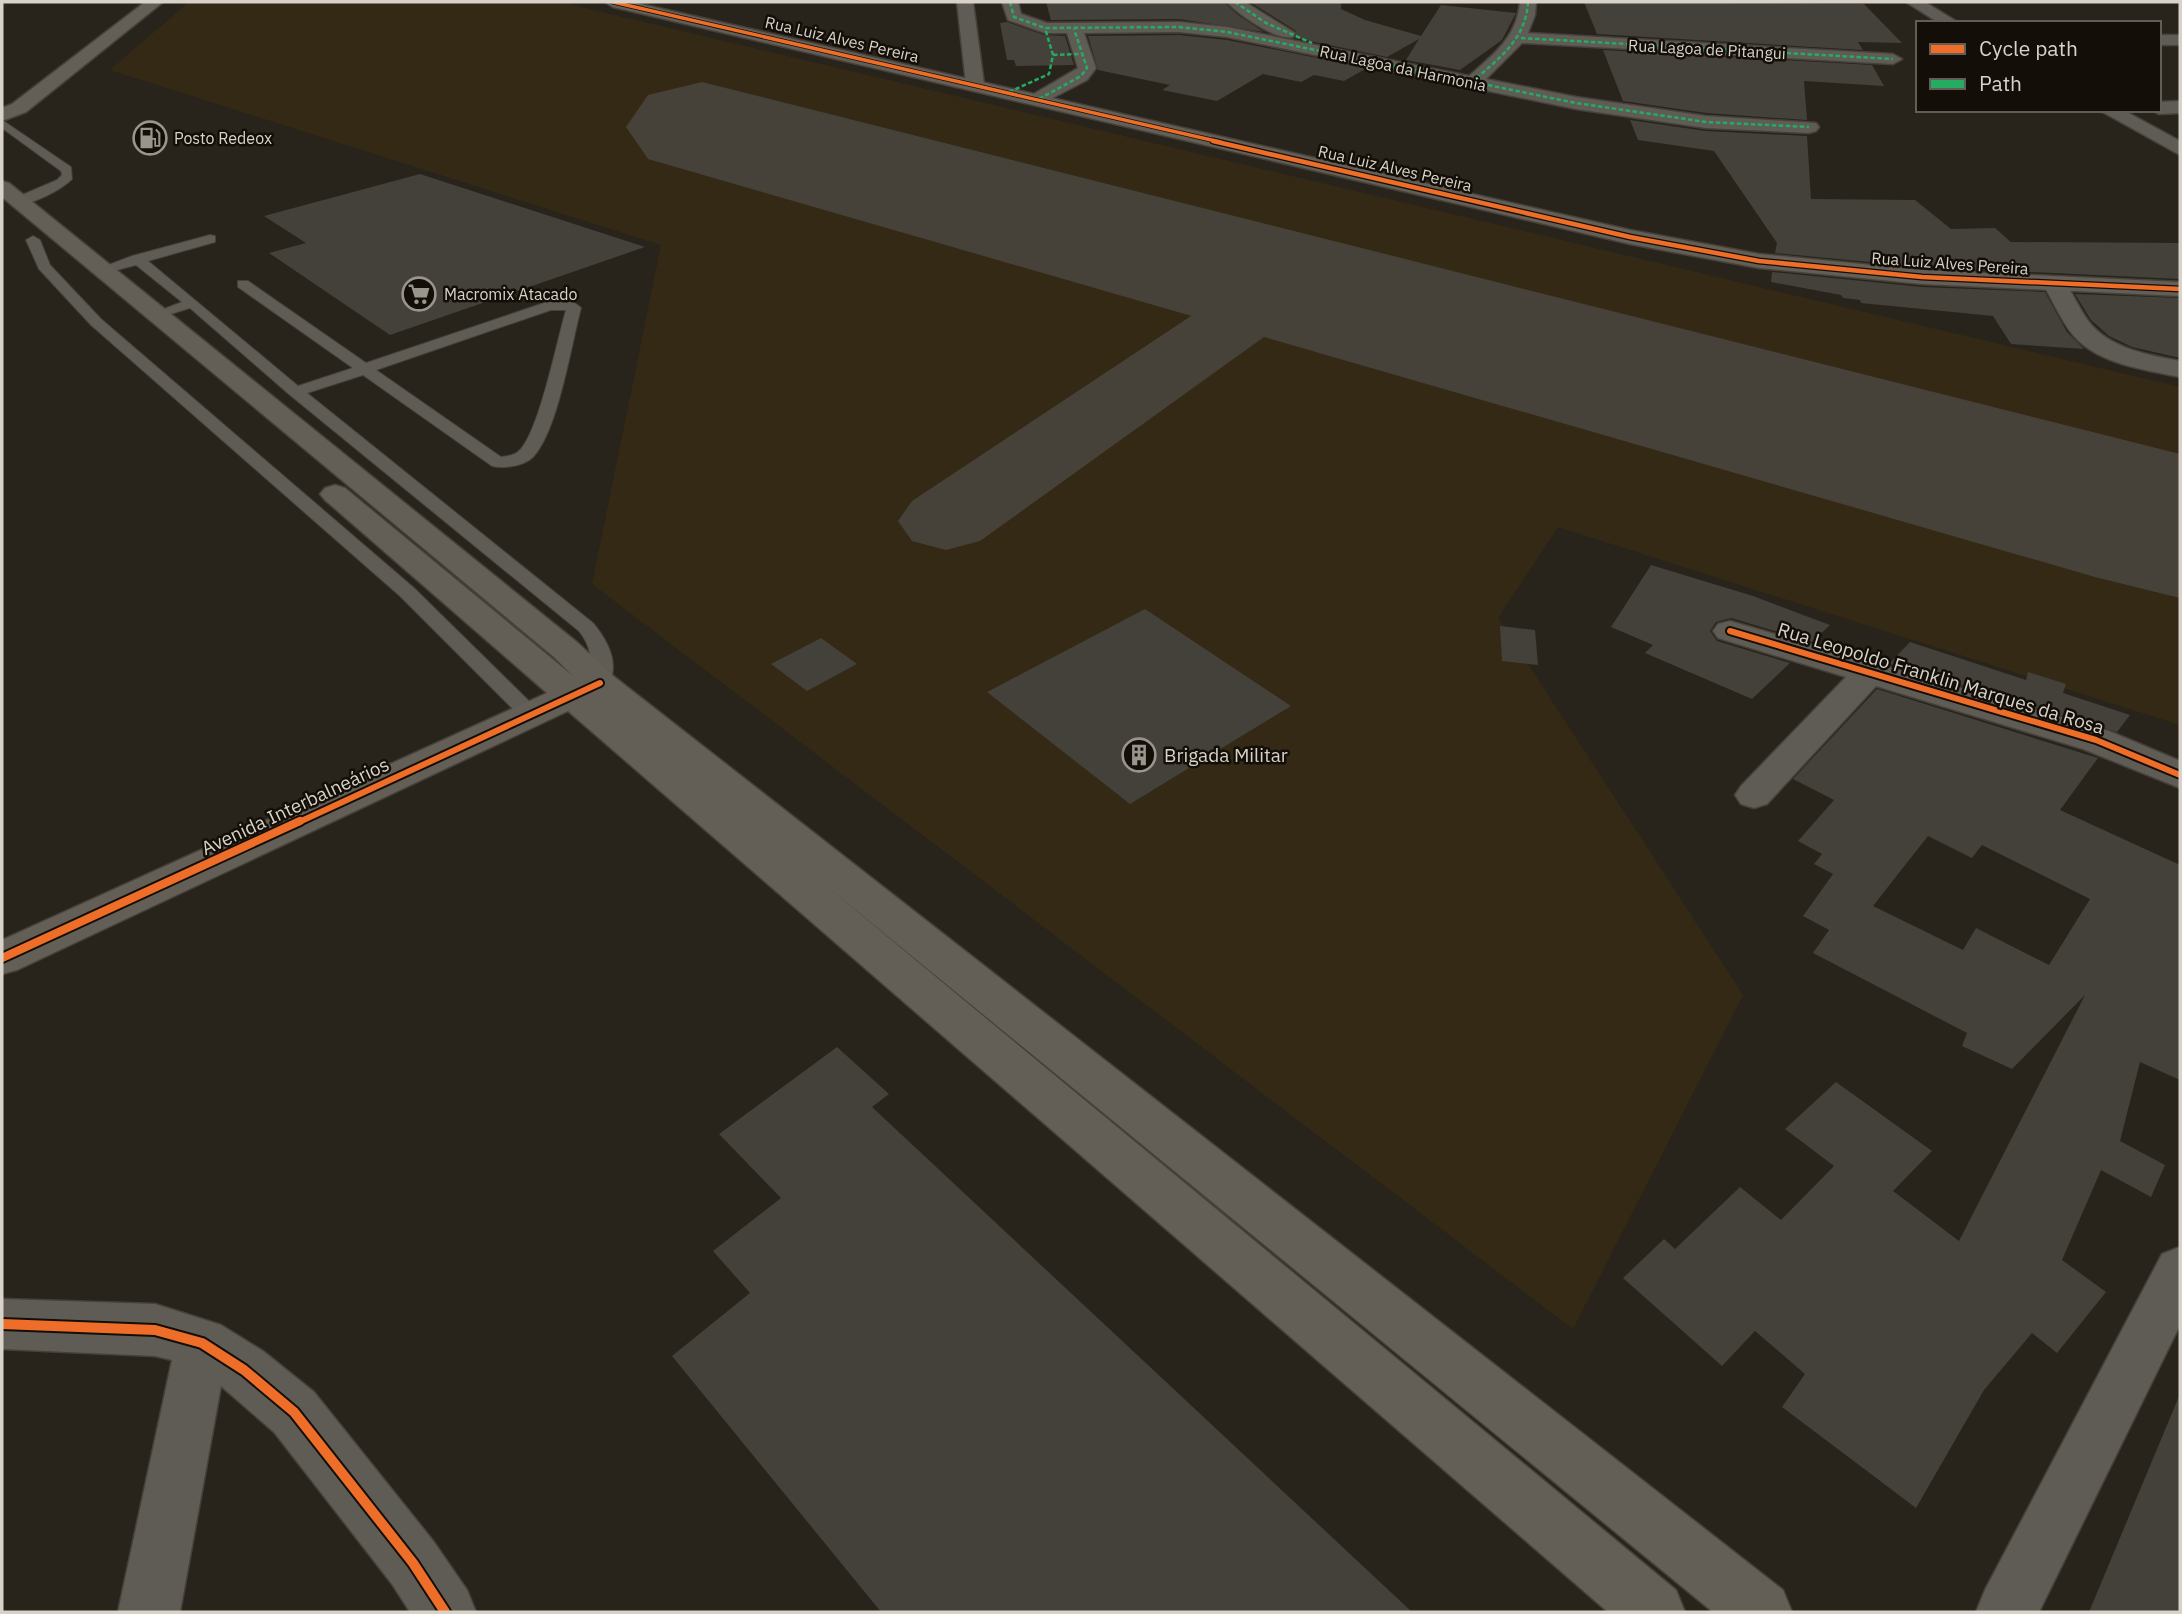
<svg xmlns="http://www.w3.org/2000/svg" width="2182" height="1614" font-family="'IBM Plex Sans',sans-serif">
  <rect width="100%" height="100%" fill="#28241b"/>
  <path fill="#342915" d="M 189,2 L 560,2 L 2180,387 L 2180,725 L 1558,527 L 1498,618 L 1743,995 L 1573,1329 L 592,584 L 661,245 L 110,70 Z"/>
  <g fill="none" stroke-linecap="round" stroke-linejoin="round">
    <path fill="#46423a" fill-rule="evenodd" d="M 1288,263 L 1314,269 L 1325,285 L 1314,301 L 980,541 L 946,550 L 912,541 L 898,521 L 912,501 L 1262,269 Z"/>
    <path fill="#46423a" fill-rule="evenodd" d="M 702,82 L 2180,454 L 2180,598 L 2095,577 L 648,159 L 626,127 L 648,95 Z"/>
  </g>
  <path fill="#43413a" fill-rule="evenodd" d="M 1046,2 L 1224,2 L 1238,15 L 1264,32 L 1179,19 L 1051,20 Z
    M 1250,2 L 1341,2 L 1341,9 L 1365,20 L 1421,36 L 1441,5 L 1516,13 L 1502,40 L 1460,70 L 1406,60 L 1419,39 L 1387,57 L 1295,38 L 1296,31 Z
    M 1584,2 L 1864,4 L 1902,43 L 1858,42 L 1863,50 L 1597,34 Z
    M 1007,22 L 1044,35 L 1065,36 L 1074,65 L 1016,66 L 1014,60 L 1007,60 L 1000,23 Z
    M 1179,35 L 1227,40 L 1367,68 L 1344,81 L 1314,75 L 1301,82 L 1263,74 L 1217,101 L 1162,90 L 1170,85 L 1098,70 L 1088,36 Z
    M 1603,50 L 1872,65 L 1884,86 L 1804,81 L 1807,120 L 1706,113 L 1623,101 Z
    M 1630,120 L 1706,131 L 1807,136 L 1811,199 L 1915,200 L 1951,229 L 1995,228 L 2011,242 L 2180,243 L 2180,279 L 1922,267 L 1775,253 L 1777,243 L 1714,151 L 1638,140 Z
    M 420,174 L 645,247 L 390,335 L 269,253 L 306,243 L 264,216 Z
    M 1772,272 L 1922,287 L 2045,292 L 2067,332 L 2084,349 L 2011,344 L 1993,316 L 1861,303 L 1860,300 L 1843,298 L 1841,295 L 1771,282 Z
    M 2075,294 L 2180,298 L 2180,358 L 2132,347 L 2109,336 L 2091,320 Z
    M 1651,565 L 1753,596 L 1830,625 L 1812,642 L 1731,618 L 1716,622 L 1710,631 L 1717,641 L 1790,663 L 1752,699 L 1645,653 L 1653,645 L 1611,627 Z
    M 1145,609 L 1291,706 L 1130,804 L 987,692 Z
    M 1500,626 L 1535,630 L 1538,665 L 1502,661 Z
    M 821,638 L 857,664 L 807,691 L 771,664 Z
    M 1910,642 L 2026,680 L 2028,672 L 2066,684 L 2063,693 L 2130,715 L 2117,732 L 1889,664 Z
    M 1877,689 L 2098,758 L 2060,810 L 2180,865 L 2180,1080 L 2140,1062 L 2120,1141 L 2165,1165 L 2151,1197 L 2101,1170 L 2062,1260 L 2106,1292 L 2057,1353 L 2032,1333 L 1984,1390 L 1916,1508 L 1782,1407 L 1805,1374 L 1755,1331 L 1722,1366 L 1623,1278 L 1664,1239 L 1675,1249 L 1740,1187 L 1781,1220 L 1834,1166 L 1785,1129 L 1836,1082 L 1932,1151 L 1893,1191 L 1959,1241 L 2085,995 L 2012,1069 L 1962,1046 L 1967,1033 L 1813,953 L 1829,930 L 1803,916 L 1833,874 L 1814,864 L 1822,854 L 1798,841 L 1834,800 L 1793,779 ZM 1928,836 L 1972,858 L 1982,845 L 2090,899 L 2049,965 L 1976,928 L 1963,950 L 1873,906 Z
    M 837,1047 L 889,1094 L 872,1107 L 1412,1612 L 881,1612 L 672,1356 L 750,1293 L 713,1251 L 781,1198 L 719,1134 Z
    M 2180,1394 L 2180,1612 L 2089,1612 Z"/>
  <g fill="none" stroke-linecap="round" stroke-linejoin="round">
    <defs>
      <path id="lane" d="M 2,120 L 71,167 L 72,179 C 61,190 31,206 15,204 L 15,198 L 57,180 L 62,175 L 61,171 L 2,128 Z
        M 210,235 L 215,236 L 215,242 L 148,261 L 298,386 L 353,368 L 238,287 L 238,281 L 248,281 L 366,363 L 544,303 C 557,300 572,298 581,308 C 571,345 558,431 533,457 C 524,466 504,469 492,466 L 363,375 L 307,393 L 593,623 C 608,641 621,665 607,688 L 593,688 C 584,672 600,658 579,631 L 290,395 L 190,308 L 158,318 L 151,314 L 182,302 L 136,265 L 102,274 L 95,270 L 132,256 ZM 551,310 L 566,310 C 557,341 540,427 521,449 C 516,455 509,456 501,457 L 376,370 Z
        M 33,236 L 40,240 L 50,265 L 101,319 L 414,588 L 538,710 L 542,715 L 538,720 L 524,720 L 400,596 L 91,325 L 39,269 L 26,240 Z"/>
      <path id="street" d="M 957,2 L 973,2 L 984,84 L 975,89 L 966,84 Z
        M 1002,2 L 1018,2 L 1021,14 L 1047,23 L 1179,22 L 1227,27 L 1469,76 C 1494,54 1517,37 1520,2 L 1536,2 L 1535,15 L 1528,33 L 1893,54 L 1902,59 L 1893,64 L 1522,43 L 1486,79 L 1576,97 L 1706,116 L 1816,123 L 1819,127 L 1816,131 L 1809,133 L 1706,128 L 1576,109 L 1227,37 L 1179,32 L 1084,33 L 1096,68 L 1087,80 L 1039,105 L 1030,99 L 1032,95 L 1078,68 L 1067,33 L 1045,33 L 1008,20 Z
        M 1227,2 L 1245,2 L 1295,33 L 1293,37 C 1276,41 1238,14 1227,2 Z
        M 1906,2 L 1925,2 L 1959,23 L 1939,23 Z
        M 2159,35 L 2180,35 L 2180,45 L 2159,45 Z
        M 2180,101 L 2180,113 L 2159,114 L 2151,110 L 2159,110 L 2159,102 Z
        M 2099,110 L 2123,110 L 2180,141 L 2180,155 Z
        M 2055,277 L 2063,279 C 2073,293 2079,309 2089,322 C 2110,349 2150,355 2180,361 L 2180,377 C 2146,370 2098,364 2074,336 C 2061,321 2053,301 2043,284 L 2047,279 Z
        M 1730,621 L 2109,731 L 2180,761 L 2180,788 L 2083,749 L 1876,686 L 1767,804 L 1754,808 L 1741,804 L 1735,795 L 1741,786 L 1846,677 L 1718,638 L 1713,631 L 1718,624 Z
        M 2180,1247 L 2180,1325 L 2039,1612 L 1976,1612 L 1985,1590 L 2162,1254 Z
        M 2,1299 L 155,1304 L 221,1325 L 263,1351 L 314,1392 L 434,1542 L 467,1590 L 476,1612 L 410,1612 L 392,1584 L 274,1432 L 221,1386 L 180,1612 L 118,1612 L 172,1360 L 155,1356 L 2,1349 Z"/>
      <path id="secondary" d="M 145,2 L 163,2 L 26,112 L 2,121 L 2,108 L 12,104 Z
        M 605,2 L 632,2 L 1630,230 L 1759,254 L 1922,270 L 2180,282 L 2180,296 L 1922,284 L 1759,268 L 1630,244 L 613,7 Z
        M 2,181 L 9,183 L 578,643 L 612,675 L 1783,1590 L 1792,1612 L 1713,1612 L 819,880 L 1676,1590 L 1685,1612 L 1608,1612 L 568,711 L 17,970 L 2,974 L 2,940 L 547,693 L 325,500 L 320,494 L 325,488 L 335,485 L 345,488 L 573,676 L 554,657 L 2,197 Z"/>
    </defs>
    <use href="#lane" stroke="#454039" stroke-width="2"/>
    <use href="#street" stroke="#454039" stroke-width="3"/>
    <use href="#secondary" stroke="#454039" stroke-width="3"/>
    <use href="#lane" fill="#5f5c56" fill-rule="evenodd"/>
    <use href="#street" fill="#5f5c56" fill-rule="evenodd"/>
    <use href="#secondary" fill="#645f56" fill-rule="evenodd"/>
    <path stroke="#26ab63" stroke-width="2.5" stroke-dasharray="4.5 2.5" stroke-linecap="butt" d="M 1010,2 L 1014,17 L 1045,28 L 1179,27 L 1227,32 L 1576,103 L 1706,122 L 1809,127
      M 1235,2 L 1266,23 L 1312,43
      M 1521,38 L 1893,59
      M 1053,55 L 1082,54
      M 1471,83 C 1498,59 1526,40 1528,2
      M 1009,92 L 1049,74 L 1053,55 L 1045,28
      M 1039,99 L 1081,76 L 1087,68 L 1074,29"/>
    <defs>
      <path id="cycleway-far4" d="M 613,2 L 1220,142"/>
      <path id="cycleway-far3" d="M 1213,141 L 1630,237 L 1759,261 L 1922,277 L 2180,289"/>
      <path id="cycleway-far2" d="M 1730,631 L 2096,740 L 2180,775
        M 297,823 L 600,683"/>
      <path id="cycleway-far1" d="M 2,958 L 300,821"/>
      <path id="cycleway" d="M 2,1324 L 155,1330 L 202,1343 L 244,1370 L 294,1412 L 413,1563 L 445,1612"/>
    </defs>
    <use href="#cycleway-far4" stroke="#130f08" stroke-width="5"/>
    <use href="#cycleway-far3" stroke="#130f08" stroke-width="7"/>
    <use href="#cycleway-far2" stroke="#130f08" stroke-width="10"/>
    <use href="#cycleway-far1" stroke="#130f08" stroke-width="12"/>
    <use href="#cycleway" stroke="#130f08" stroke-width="14"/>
    <use href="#cycleway-far4" stroke="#ee6e29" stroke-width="3.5"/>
    <use href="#cycleway-far3" stroke="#ee6e29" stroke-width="4.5"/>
    <use href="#cycleway-far2" stroke="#ee6e29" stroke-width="6"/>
    <use href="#cycleway-far1" stroke="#ee6e29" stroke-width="8"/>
    <use href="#cycleway" stroke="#ee6e29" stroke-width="10"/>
  </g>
  <defs>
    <symbol id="fuel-ring" viewBox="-11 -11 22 22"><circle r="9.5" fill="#130f08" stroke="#9a958c" stroke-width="1.5"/><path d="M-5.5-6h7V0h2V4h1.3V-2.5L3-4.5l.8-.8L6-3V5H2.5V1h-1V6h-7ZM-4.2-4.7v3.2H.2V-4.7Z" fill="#9a958c"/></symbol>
    <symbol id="supermarket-ring" viewBox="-11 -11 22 22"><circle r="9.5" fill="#130f08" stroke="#9a958c" stroke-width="1.5"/><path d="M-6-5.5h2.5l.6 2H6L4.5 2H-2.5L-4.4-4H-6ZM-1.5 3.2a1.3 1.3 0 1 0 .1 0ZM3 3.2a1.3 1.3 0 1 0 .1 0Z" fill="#9a958c"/></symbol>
    <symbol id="building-ring" viewBox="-11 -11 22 22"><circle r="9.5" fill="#130f08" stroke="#9a958c" stroke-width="1.5"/><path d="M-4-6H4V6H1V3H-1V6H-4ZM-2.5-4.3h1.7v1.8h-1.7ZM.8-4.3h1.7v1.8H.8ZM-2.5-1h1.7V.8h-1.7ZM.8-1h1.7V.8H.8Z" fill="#9a958c"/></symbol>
  </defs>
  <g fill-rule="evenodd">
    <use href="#fuel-ring" x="131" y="119" width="38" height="38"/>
    <use href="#supermarket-ring" x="400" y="275" width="38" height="38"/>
    <use href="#building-ring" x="1120" y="736" width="38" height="38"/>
  </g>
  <g text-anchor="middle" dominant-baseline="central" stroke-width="5" stroke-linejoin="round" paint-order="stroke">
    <g font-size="16" fill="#d8d2c9" stroke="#130f08">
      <text transform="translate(842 39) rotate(13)">Rua Luiz Alves Pereira</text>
      <text transform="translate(1707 49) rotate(3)">Rua Lagoa de Pitangui</text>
      <text transform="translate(1403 68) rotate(12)">Rua Lagoa da Harmonia</text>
      <text transform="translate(1395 168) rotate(13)">Rua Luiz Alves Pereira</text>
      <text transform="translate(1950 263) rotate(4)">Rua Luiz Alves Pereira</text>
    </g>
    <g font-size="16" fill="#d8d2c9" stroke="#130f08" text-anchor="start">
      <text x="174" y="138">Posto Redeox</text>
      <text x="444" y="294">Macromix Atacado</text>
    </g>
    <g font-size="19" fill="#d8d2c9" stroke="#130f08">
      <text transform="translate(1941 678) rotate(17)">Rua Leopoldo Franklin Marques da Rosa</text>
      <text transform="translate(295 806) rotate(-25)">Avenida Interbalneários</text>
    </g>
    <g font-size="19" fill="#d8d2c9" stroke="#130f08" text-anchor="start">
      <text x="1164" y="755">Brigada Militar</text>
    </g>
  </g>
  <rect width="2182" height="1614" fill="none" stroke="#d8d2c9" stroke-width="7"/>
  <rect x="1916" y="21" width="245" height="91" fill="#130f08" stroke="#625d55" stroke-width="2"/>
  <rect x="1930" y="44" width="35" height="10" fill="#ee6e29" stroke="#625d55" stroke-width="2"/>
  <text x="1979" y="56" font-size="21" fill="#d8d2c9">Cycle path</text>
  <rect x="1930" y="79" width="35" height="10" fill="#26ab63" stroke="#625d55" stroke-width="2"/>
  <text x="1979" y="91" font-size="21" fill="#d8d2c9">Path</text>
</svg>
